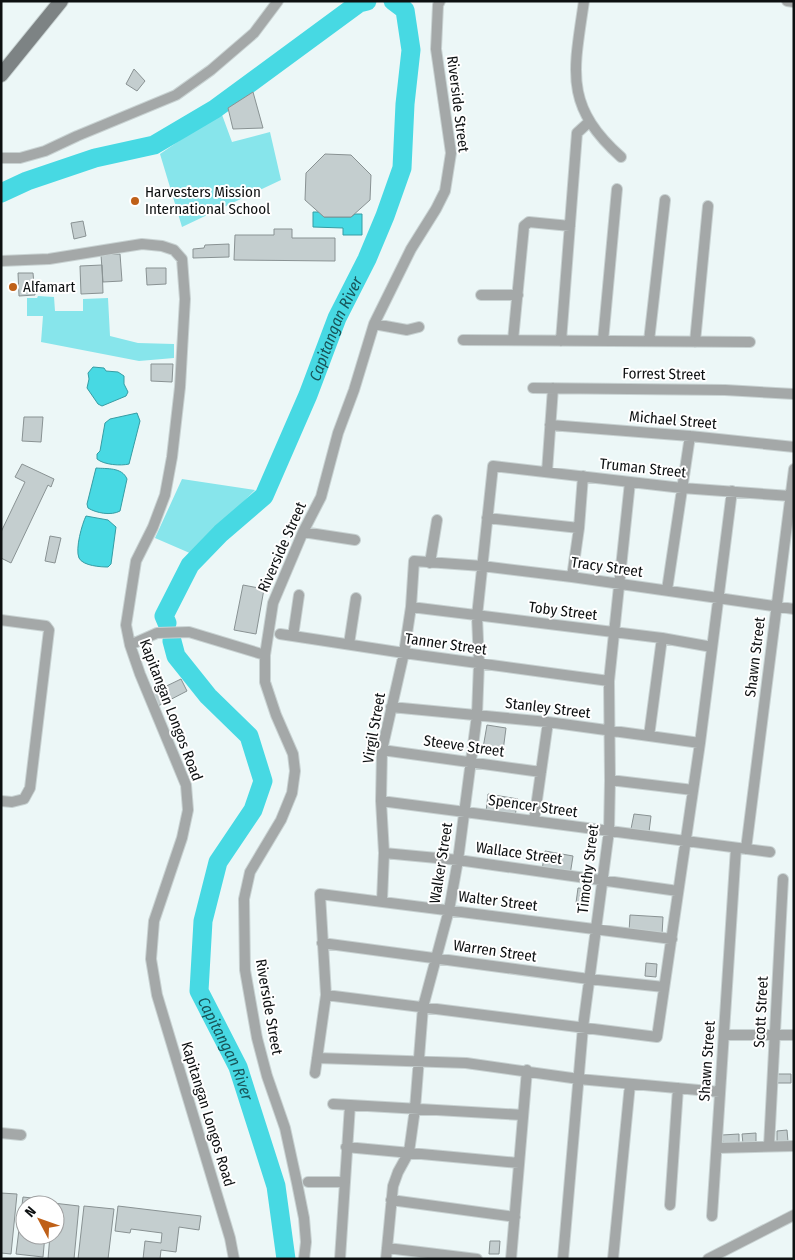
<svg xmlns="http://www.w3.org/2000/svg" width="795" height="1260" font-family="'Fira Sans Condensed',sans-serif">
  <rect width="100%" height="100%" fill="#ecf7f7"/>
  <path fill="#87e5eb" d="M 221,112 L 232,142 L 270,132 L 281,180 L 182,227 L 160,154 Z
    M 38,296 L 54,297 L 55,311 L 83,311 L 83,299 L 108,298 L 110,336 L 138,343 L 174,344 L 174,358 L 139,361 L 41,342 L 43,316 L 27,316 L 27,298 L 37,298 Z
    M 182,479 L 255,490 L 192,554 L 155,538 Z"/>
  <path fill="#47d9e3" stroke="#369da4" d="M 313,212 L 319,212 L 324,217 L 351,217 L 355,214 L 362,214 L 362,235 L 343,235 L 343,228 L 313,227 Z
    M 93,367 L 104,368 L 106,371 L 118,372 L 124,376 L 124,384 L 128,392 L 126,396 L 102,406 L 98,404 L 87,388 L 89,379 L 88,373 Z
    M 137,413 L 140,421 L 129,464 C 121,466 104,465 97,459 L 97,454 L 100,451 L 105,423 L 110,419 Z
    M 96,468 C 107,469 122,467 127,479 L 120,511 C 111,516 96,513 88,508 L 87,504 Z
    M 86,516 L 108,520 L 116,527 L 111,564 L 108,567 C 101,567 83,566 79,558 C 75,549 82,524 86,516 Z"/>
  <g fill="none" stroke-linecap="round" stroke-linejoin="round">
    <g stroke="#47d9e3" stroke-width="19">
      <path d="M 1,193 L 27,181 L 95,158 L 154,145 L 215,109 L 359,3 L 367,1"/>
      <path id="s1" d="M 167,623 L 164,616 L 190,565 L 221,533 L 264,496 L 308,395 L 337,318 L 367,259 L 385,216 L 402,168 L 405,104 L 411,50 L 405,10 L 393,1"/>
      <path id="s2" d="M 172,641 L 176,656 L 208,696 L 249,736 L 263,781 L 253,810 L 218,862 L 203,921 L 199,991 L 238,1067 L 276,1186 L 286,1259"/>
    </g>
  </g>
  <path fill="#c4cecf" stroke="#899293" d="M 134,69 L 145,81 L 137,91 L 126,84 Z
    M 253,92 L 263,128 L 233,129 L 228,108 Z
    M 325,154 L 351,155 L 371,175 L 370,200 L 351,217 L 324,217 L 305,200 L 306,173 Z
    M 83,221 L 86,236 L 74,239 L 71,223 Z
    M 274,229 L 292,229 L 292,238 L 335,238 L 335,261 L 234,260 L 235,235 L 274,235 Z
    M 229,244 L 229,257 L 193,258 L 193,249 L 204,248 L 205,245 Z
    M 120,254 L 122,281 L 103,282 L 101,255 Z
    M 102,265 L 103,293 L 81,294 L 80,266 Z
    M 146,268 L 166,268 L 166,284 L 147,285 Z
    M 18,273 L 33,273 L 35,295 L 19,296 Z
    M 151,364 L 173,364 L 172,382 L 151,381 Z
    M 24,417 L 43,417 L 41,442 L 22,441 Z
    M 22,464 L 54,479 L 51,487 L 48,485 L 11,563 L 1,558 L 1,532 L 25,482 L 15,477 Z
    M 50,536 L 61,538 L 55,563 L 45,561 Z
    M 243,585 L 264,589 L 256,634 L 234,630 Z
    M 181,679 L 187,691 L 158,706 L 152,693 Z
    M 487,725 L 506,728 L 503,751 L 483,748 Z
    M 488,794 L 518,799 L 515,816 L 486,812 Z
    M 634,814 L 651,816 L 649,832 L 631,829 Z
    M 545,851 L 573,856 L 570,875 L 542,870 Z
    M 578,888 L 591,889 L 589,905 L 576,903 Z
    M 630,915 L 663,917 L 662,935 L 629,932 Z
    M 646,963 L 657,964 L 656,977 L 645,976 Z
    M 777,1074 L 791,1074 L 791,1083 L 777,1083 Z
    M 787,1130 L 788,1142 L 777,1142 L 777,1131 Z
    M 756,1133 L 756,1143 L 743,1144 L 742,1134 Z
    M 739,1134 L 739,1144 L 723,1145 L 722,1135 Z
    M 1,1193 L 17,1194 L 11,1254 L 1,1253 Z
    M 23,1197 L 50,1200 L 49,1205 L 25,1205 L 25,1235 L 45,1235 L 43,1257 L 16,1254 Z
    M 53,1203 L 79,1206 L 74,1259 L 48,1259 L 50,1235 L 55,1235 L 55,1205 L 53,1205 Z
    M 84,1206 L 114,1209 L 108,1259 L 78,1259 Z
    M 118,1206 L 201,1216 L 199,1230 L 179,1227 L 176,1252 L 161,1250 L 160,1259 L 143,1259 L 145,1241 L 161,1243 L 162,1233 L 131,1229 L 130,1233 L 115,1231 Z
    M 490,1241 L 500,1241 L 499,1254 L 489,1254 Z"/>
  <g fill="none" stroke-linecap="round" stroke-linejoin="round">
    <defs>
      <path id="street" d="M 584,1 C 574,71 563,105 621,157
        M 787,1 L 794,2
        M 1,158 L 20,158 L 45,151 L 77,136 L 176,95 L 211,70 L 254,33 L 278,1
        M 1,261 L 49,259 L 142,244 L 162,246 L 174,250 L 182,259 L 185,299 L 180,387 L 172,457 L 165,495 L 153,527 L 136,561 L 126,625 L 130,645 L 140,674 L 186,785 L 188,810 L 182,838 L 154,921 L 151,959 L 157,995 L 230,1238 L 234,1259
        M 481,295 L 518,295
        M 374,324 L 407,330 L 419,327
        M 463,340 L 750,342
        M 513,340 L 524,226 L 529,222 L 570,226
        M 561,341 L 577,133 L 589,122
        M 603,341 L 617,189
        M 649,341 L 665,200
        M 695,342 L 708,206
        M 533,388 L 725,390 L 794,394
        M 550,425 L 690,436 L 794,447
        M 547,472 L 553,388
        M 487,518 L 579,528
        M 303,532 L 355,540
        M 430,563 L 437,520
        M 572,577 L 579,528 L 583,476
        M 667,590 L 690,436
        M 411,607 L 662,638 L 712,647
        M 1,620 L 46,626 L 49,630 L 30,788 L 24,799 L 12,802 L 1,801
        M 280,634 L 404,653 L 609,681
        M 293,636 L 299,595
        M 349,644 L 356,598
        M 130,645 L 157,633 L 189,632 L 265,655
        M 391,707 L 548,722 L 700,743
        M 649,736 L 662,638
        M 382,750 L 541,772
        M 610,780 L 693,790
        M 381,801 L 770,852
        M 534,821 L 548,722
        M 746,849 L 794,469
        M 384,853 L 458,860 L 678,891
        M 382,901 L 384,853 L 381,801 L 382,750 L 404,653 L 411,607 L 414,561 L 482,566 L 572,577 L 794,609
        M 322,943 L 589,979 L 664,987
        M 326,995 L 657,1037 L 700,743 L 732,491
        M 724,1035 L 794,1035
        M 317,1058 L 466,1063 L 579,1079 L 720,1092
        M 315,1073 L 326,995 L 320,894 L 672,939
        M 333,1104 L 523,1115
        M 1,1133 L 21,1135
        M 769,1146 L 783,879
        M 346,1147 L 519,1163
        M 717,1148 L 794,1146
        M 308,1182 L 344,1182
        M 391,1200 L 515,1217
        M 670,1205 L 678,1088
        M 712,1216 L 736,848
        M 387,1248 L 477,1259
        M 304,1259 L 306,1242 L 304,1218 L 297,1183 L 285,1128 L 267,1076 L 257,1038 L 245,970 L 244,899 L 250,872 L 281,820 L 292,793 L 295,771 L 293,754 L 276,715 L 265,682 L 265,655 L 273,603 L 303,532 L 321,497 L 338,433 L 354,390 L 374,324 L 411,249 L 436,209 L 445,191 L 451,153 L 436,49 L 438,5 L 440,1
        M 340,1259 L 350,1105
        M 386,1259 L 393,1186 L 398,1172 L 409,1152 L 415,1109 L 423,1007 L 449,910 L 458,860 L 477,715 L 479,663 L 477,616 L 493,466 L 682,488 L 790,496
        M 511,1259 L 527,1070
        M 563,1259 L 583,1027 L 609,831 L 610,780 L 609,681 L 630,482
        M 613,1259 L 630,1084
        M 708,1259 L 794,1215"/>
      <path id="secondary" d="M 1,75 L 61,1"/>
    </defs>
    <use href="#street" stroke="#c8d2d2" stroke-width="12"/>
    <use href="#secondary" stroke="#c8d2d2" stroke-width="16"/>
    <use href="#street" stroke="#a4a8a8" stroke-width="10"/>
    <use href="#secondary" stroke="#7d8384" stroke-width="14"/>
  </g>
  <g fill="#bf6018" stroke="#fff" stroke-width="2">
    <circle cx="135" cy="201" r="5"/>
    <circle cx="13" cy="287" r="5"/>
  </g>
  <g text-anchor="middle" dominant-baseline="central" stroke-width="4" stroke-linejoin="round" paint-order="stroke">
    <g font-size="15" fill="#0d1011" stroke="#fff">
      <text transform="translate(458 104) rotate(83)">Riverside Street</text>
      <text transform="translate(664 374) rotate(1)">Forrest Street</text>
      <text transform="translate(673 420) rotate(5)">Michael Street</text>
      <text transform="translate(643 468) rotate(6)">Truman Street</text>
      <text transform="translate(282 547) rotate(-66)">Riverside Street</text>
      <text transform="translate(607 567) rotate(8)">Tracy Street</text>
      <text transform="translate(563 611) rotate(7)">Toby Street</text>
      <text transform="translate(446 644) rotate(8)">Tanner Street</text>
      <text transform="translate(755 657) rotate(-83)">Shawn Street</text>
      <text transform="translate(548 708) rotate(7)">Stanley Street</text>
      <text transform="translate(171 710) rotate(69)">Kapitangan Longos Road</text>
      <text transform="translate(374 728) rotate(-80)">Virgil Street</text>
      <text transform="translate(464 746) rotate(8)">Steeve Street</text>
      <text transform="translate(533 806) rotate(8)">Spencer Street</text>
      <text transform="translate(519 853) rotate(8)">Wallace Street</text>
      <text transform="translate(441 863) rotate(-81)">Walker Street</text>
      <text transform="translate(588 869) rotate(-83)">Timothy Street</text>
      <text transform="translate(498 901) rotate(7)">Walter Street</text>
      <text transform="translate(495 951) rotate(8)">Warren Street</text>
      <text transform="translate(269 1007) rotate(80)">Riverside Street</text>
      <text transform="translate(761 1012) rotate(-87)">Scott Street</text>
      <text transform="translate(707 1061) rotate(-86)">Shawn Street</text>
      <text transform="translate(208 1114) rotate(73)">Kapitangan Longos Road</text>
    </g>
    <g font-size="15" fill="#0d1011" stroke="#fff" text-anchor="start">
      <text x="145" y="192">Harvesters Mission<tspan x="145" dy="17">International School</tspan></text>
      <text x="23" y="287">Alfamart</text>
    </g>
    <g font-size="16" font-style="italic" fill="#185559" stroke="#fff">
      <text stroke="none"><textPath href="#s1" startOffset="348">Capitangan River</textPath></text>
      <text stroke="none"><textPath href="#s2" startOffset="459">Capitangan River</textPath></text>
    </g>
  </g>
  <rect width="795" height="1260" fill="none" stroke="#0d1011" stroke-width="5"/>
  <g transform="translate(40 1220) rotate(311)"><circle r="24" fill="#ffffff" stroke="#9e9fa0"/>
  <path d="M0-4L9 19L0 12L-9 19Z" fill="#bf6018"/>
  <text y="-8" font-size="14" font-weight="bold" text-anchor="middle" fill="#0d1011">N</text>
  </g>
</svg>
